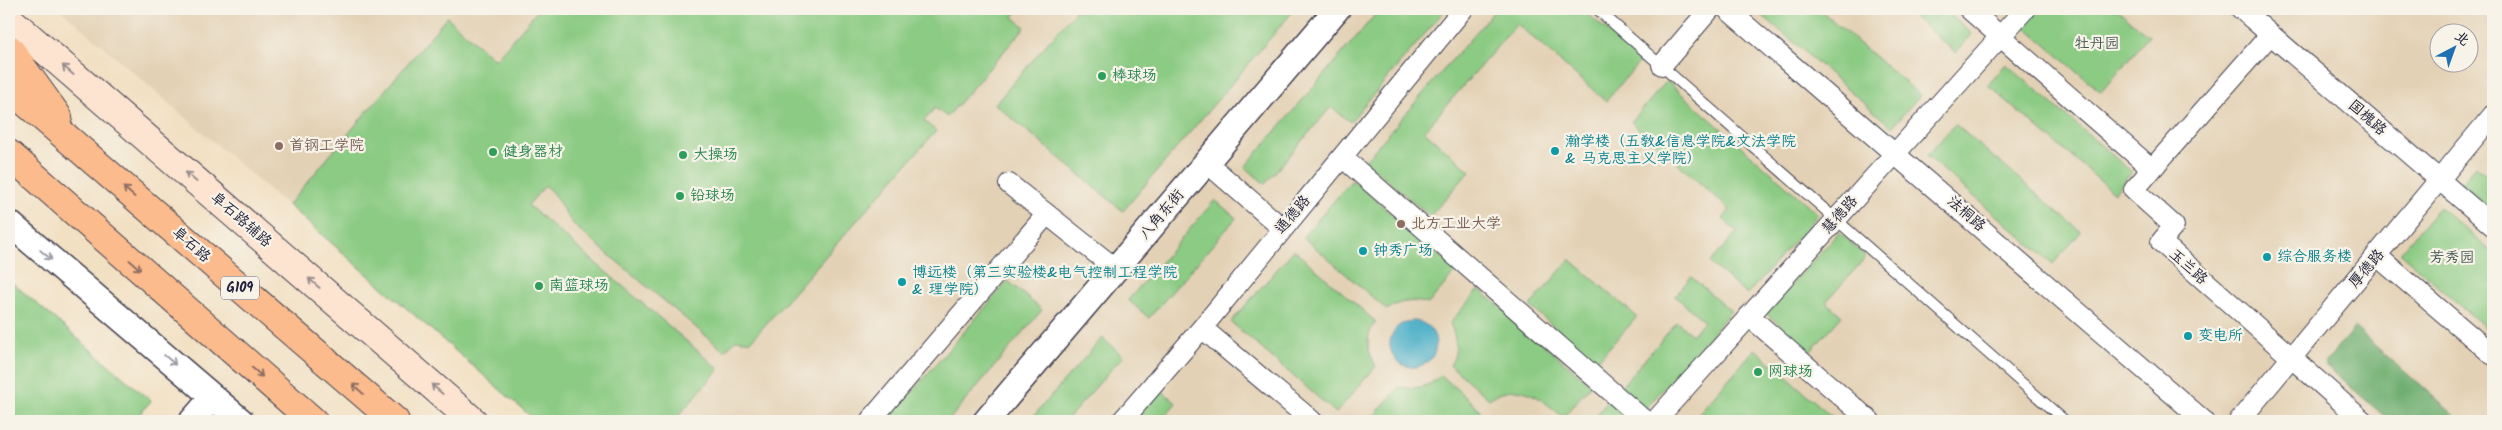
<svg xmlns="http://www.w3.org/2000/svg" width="2502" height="430" font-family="Kalam,'LXGW WenKai TC',sans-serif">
  <rect width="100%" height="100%" fill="#f7f3e8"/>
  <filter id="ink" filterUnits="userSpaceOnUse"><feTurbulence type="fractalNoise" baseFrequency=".02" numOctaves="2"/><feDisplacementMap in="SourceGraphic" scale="10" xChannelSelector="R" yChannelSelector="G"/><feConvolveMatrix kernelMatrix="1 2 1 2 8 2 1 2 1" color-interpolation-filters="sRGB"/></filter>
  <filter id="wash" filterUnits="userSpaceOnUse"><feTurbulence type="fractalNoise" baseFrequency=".0096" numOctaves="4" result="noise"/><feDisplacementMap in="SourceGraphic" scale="20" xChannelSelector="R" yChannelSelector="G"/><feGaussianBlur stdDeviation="1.12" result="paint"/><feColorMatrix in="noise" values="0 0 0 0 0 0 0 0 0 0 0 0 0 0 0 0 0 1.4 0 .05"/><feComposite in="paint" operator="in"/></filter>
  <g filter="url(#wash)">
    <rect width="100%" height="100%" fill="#f2e0c3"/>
    <path fill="#e3d1b5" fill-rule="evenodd" d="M 60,9 L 2493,9 L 2493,421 L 536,421 ZM 2440,32 L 2470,32 L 2470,62 L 2440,62 Z"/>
    <path fill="#8bcb83" stroke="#56765f" d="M 539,9 L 1019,9 L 1013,17 L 1025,27 L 947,117 L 935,108 L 924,121 L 936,131 L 750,342 L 737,339 L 724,351 L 589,238 C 583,233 576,228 571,221 C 561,209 558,195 545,186 L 528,205 L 719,369 L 674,421 L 536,421 L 288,205 L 447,17 L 495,60 Z
      M 1077,9 L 1295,9 L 1123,211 L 995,104 Z
      M 1380,9 L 1446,9 L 1350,122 L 1331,107 L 1265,184 L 1245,167 Z
      M 1496,9 L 1582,9 L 1641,60 L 1606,101 L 1517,24 L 1424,131 L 1470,171 L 1430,216 L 1365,161 Z
      M 1755,9 L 1819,9 L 1920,95 L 1892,127 Z
      M 1905,9 L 1943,9 L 1972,34 L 1956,53 Z
      M 2004,9 L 2117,9 L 2149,36 L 2101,92 Z
      M 2006,64 L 2132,172 L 2114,193 L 1988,85 Z
      M 1667,81 L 1818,214 L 1747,295 L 1710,263 L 1737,232 L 1723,219 L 1730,210 L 1631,122 Z
      M 1955,124 L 2081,232 L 2053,264 L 1927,156 Z
      M 2476,166 L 2493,181 L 2493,211 L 2461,183 Z
      M 1352,180 L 1457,270 L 1428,304 C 1416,300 1398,300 1387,310 L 1303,237 Z
      M 1215,200 L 1236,218 L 1149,318 L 1128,300 Z
      M 2439,207 L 2493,253 L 2493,334 L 2400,253 Z
      M 1839,232 L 1866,257 L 1826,302 L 1842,316 L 1810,352 L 1766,313 Z
      M 1294,250 L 1376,322 C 1364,337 1367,350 1376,366 L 1336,413 L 1231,322 Z
      M 1570,259 L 1637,317 L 1595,363 L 1530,306 Z
      M 1691,277 L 1731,311 L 1644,411 L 1619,389 L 1677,322 L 1692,335 L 1704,321 L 1675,296 Z
      M 9,280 L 151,401 L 134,421 L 9,421 Z
      M 1008,281 L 1042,310 L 948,421 L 887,421 Z
      M 1479,289 L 1591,385 L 1563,417 C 1540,398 1520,378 1489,399 L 1450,365 C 1459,352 1456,337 1450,323 Z
      M 1102,338 L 1123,356 L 1066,421 L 1029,421 Z
      M 1755,349 L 1837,421 L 1692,421 Z
      M 1441,375 L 1480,410 L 1474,421 L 1369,421 L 1399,387 C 1416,389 1428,388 1441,375 Z
      M 1160,389 L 1176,403 L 1161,421 L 1133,421 Z
      M 1609,400 L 1633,421 L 1591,421 Z"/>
    <path fill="#70af71" stroke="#496856" d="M 2354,328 L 2355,328 L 2461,421 L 2390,421 L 2324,364 Z"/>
    <path fill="#49aec8" stroke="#366882" d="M1390 344a23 23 0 1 1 46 0a23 23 0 1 1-46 0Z"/>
  </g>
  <g filter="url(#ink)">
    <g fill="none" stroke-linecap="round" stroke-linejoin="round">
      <defs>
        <path id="service" d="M 1597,9 L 2065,421"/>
        <path id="minor" d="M 1727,9 L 2204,421
          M 1969,9 L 2152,169 L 2134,190 L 2174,226 L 2161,242 L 2363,421
          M 2241,9 L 2493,226
          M 1662,65 L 1710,9
          M 1342,157 L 1645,421
          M 1206,162 L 1282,228
          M 2152,169 L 2270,35
          M 1009,184 L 1116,269
          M 2377,256 L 2493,355
          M 1749,316 L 1870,421
          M 1202,328 L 1312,421
          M 870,421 L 1047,214
          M 1122,421 L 1202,328 L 1463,9
          M 1655,421 L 2025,9
          M 2239,421 L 2493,115"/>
        <path id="tertiary" d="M 9,223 L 241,421
          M 192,421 L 213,397
          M 986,421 L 1337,9"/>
        <path id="secondary" d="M 9,19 L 473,421"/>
        <path id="trunk" d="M 9,49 L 58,117
          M 9,88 L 395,421
          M 9,154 L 313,421"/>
      </defs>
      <use href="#service" stroke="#413e4f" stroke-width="12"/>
      <use href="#minor" stroke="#413e4f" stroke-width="22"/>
      <use href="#tertiary" stroke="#413e4f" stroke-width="28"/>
      <use href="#secondary" stroke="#413e4f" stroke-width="30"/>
      <use href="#trunk" stroke="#413e4f" stroke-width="30"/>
      <use href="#service" stroke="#fff" stroke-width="10"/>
      <use href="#minor" stroke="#fff" stroke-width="20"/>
      <use href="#tertiary" stroke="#fff" stroke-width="25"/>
      <use href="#secondary" stroke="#fde4d1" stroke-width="28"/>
      <use href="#trunk" stroke="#fbbb8c" stroke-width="28"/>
    </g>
    <defs><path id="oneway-shaft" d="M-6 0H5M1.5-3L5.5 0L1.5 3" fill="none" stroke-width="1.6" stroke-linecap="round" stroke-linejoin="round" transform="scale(1.25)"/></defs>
    <g stroke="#9a8d8e">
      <use href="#oneway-shaft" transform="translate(68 70) rotate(-139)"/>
      <use href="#oneway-shaft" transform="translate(191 177) rotate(-139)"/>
      <use href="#oneway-shaft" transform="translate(314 283) rotate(-139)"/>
      <use href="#oneway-shaft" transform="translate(437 389) rotate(-139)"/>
    </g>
    <g stroke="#8e6e64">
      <use href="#oneway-shaft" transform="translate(129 192) rotate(-139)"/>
      <use href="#oneway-shaft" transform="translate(135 265) rotate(41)"/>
      <use href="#oneway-shaft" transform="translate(257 372) rotate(41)"/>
      <use href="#oneway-shaft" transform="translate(358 389) rotate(-139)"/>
    </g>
    <g stroke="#9c9ca7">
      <use href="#oneway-shaft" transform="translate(46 255) rotate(40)"/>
      <use href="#oneway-shaft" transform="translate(170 360) rotate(40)"/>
    </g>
  </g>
  <g fill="#2e9e5b" stroke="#f7f3e8" stroke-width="2">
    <circle cx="1102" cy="76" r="5"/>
    <circle cx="493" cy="152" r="5"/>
    <circle cx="683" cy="155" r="5"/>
    <circle cx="680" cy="196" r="5"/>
    <circle cx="539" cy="286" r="5"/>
    <circle cx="1758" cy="372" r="5"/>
  </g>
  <g fill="#8d6e63" stroke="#f7f3e8" stroke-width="2">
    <circle cx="279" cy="146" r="5"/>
    <circle cx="1401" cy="224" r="5"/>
  </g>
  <g fill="#0f9aa8" stroke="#f7f3e8" stroke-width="2">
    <circle cx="1555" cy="151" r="5"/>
    <circle cx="1363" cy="251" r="5"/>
    <circle cx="2267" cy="257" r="5"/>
    <circle cx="902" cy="282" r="5"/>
    <circle cx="2188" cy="336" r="5"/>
  </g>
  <g text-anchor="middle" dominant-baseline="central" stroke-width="4.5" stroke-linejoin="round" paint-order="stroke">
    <rect fill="#f7f3e8" stroke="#62616f" stroke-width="1" x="221" y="276.5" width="38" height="23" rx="4"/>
    <g font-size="14" font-weight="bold" fill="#22223b">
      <text x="240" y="288">G109</text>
    </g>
    <g font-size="15" fill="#425551" stroke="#f7f3e8">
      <text x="2097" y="44">牡丹园</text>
      <text x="2452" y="258">芳秀园</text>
    </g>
    <g font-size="15" fill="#27864d" stroke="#f7f3e8" text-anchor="start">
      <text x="1112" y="76">棒球场</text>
      <text x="503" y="152">健身器材</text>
      <text x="693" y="155">大操场</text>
      <text x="690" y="196">铅球场</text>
      <text x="549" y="286">南篮球场</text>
      <text x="1768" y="372">网球场</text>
    </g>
    <g font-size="15" fill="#22223b" stroke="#f7f3e8">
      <text transform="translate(2367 118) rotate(41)">国槐路</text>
      <text transform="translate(1966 214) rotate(41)">法桐路</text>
      <text transform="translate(1162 215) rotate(-50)">八角东街</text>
      <text transform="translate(1293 215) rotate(-50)">通德路</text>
      <text transform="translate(1840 215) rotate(-48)">慧德路</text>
      <text transform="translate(241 220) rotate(41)">阜石路辅路</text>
      <text transform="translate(191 245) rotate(41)">阜石路</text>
      <text transform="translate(2188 267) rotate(42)">玉兰路</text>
      <text transform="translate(2367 269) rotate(-50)">厚德路</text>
    </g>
    <g font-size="15" fill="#0d838f" stroke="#f7f3e8" text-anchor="start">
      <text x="1565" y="142">瀚学楼（五教&amp;信息学院&amp;文法学院<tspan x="1565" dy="17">&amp; 马克思主义学院）</tspan></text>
      <text x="1373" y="251">钟秀广场</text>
      <text x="2277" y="257">综合服务楼</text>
      <text x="912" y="273">博远楼（第三实验楼&amp;电气控制工程学院<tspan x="912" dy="17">&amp; 理学院）</tspan></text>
      <text x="2198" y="336">变电所</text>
    </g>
    <g font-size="15" fill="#785e54" stroke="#f7f3e8" text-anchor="start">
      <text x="289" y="146">首钢工学院</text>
      <text x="1411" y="224">北方工业大学</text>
    </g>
  </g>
  <rect width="2502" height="430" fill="none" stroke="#f7f3e8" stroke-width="30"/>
  <g transform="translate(2454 48) rotate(41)"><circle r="24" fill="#f7f3e8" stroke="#a29fa3"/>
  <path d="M0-4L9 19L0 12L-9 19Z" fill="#1f6fb2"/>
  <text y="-8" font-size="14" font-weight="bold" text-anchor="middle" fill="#22223b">北</text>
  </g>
</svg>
